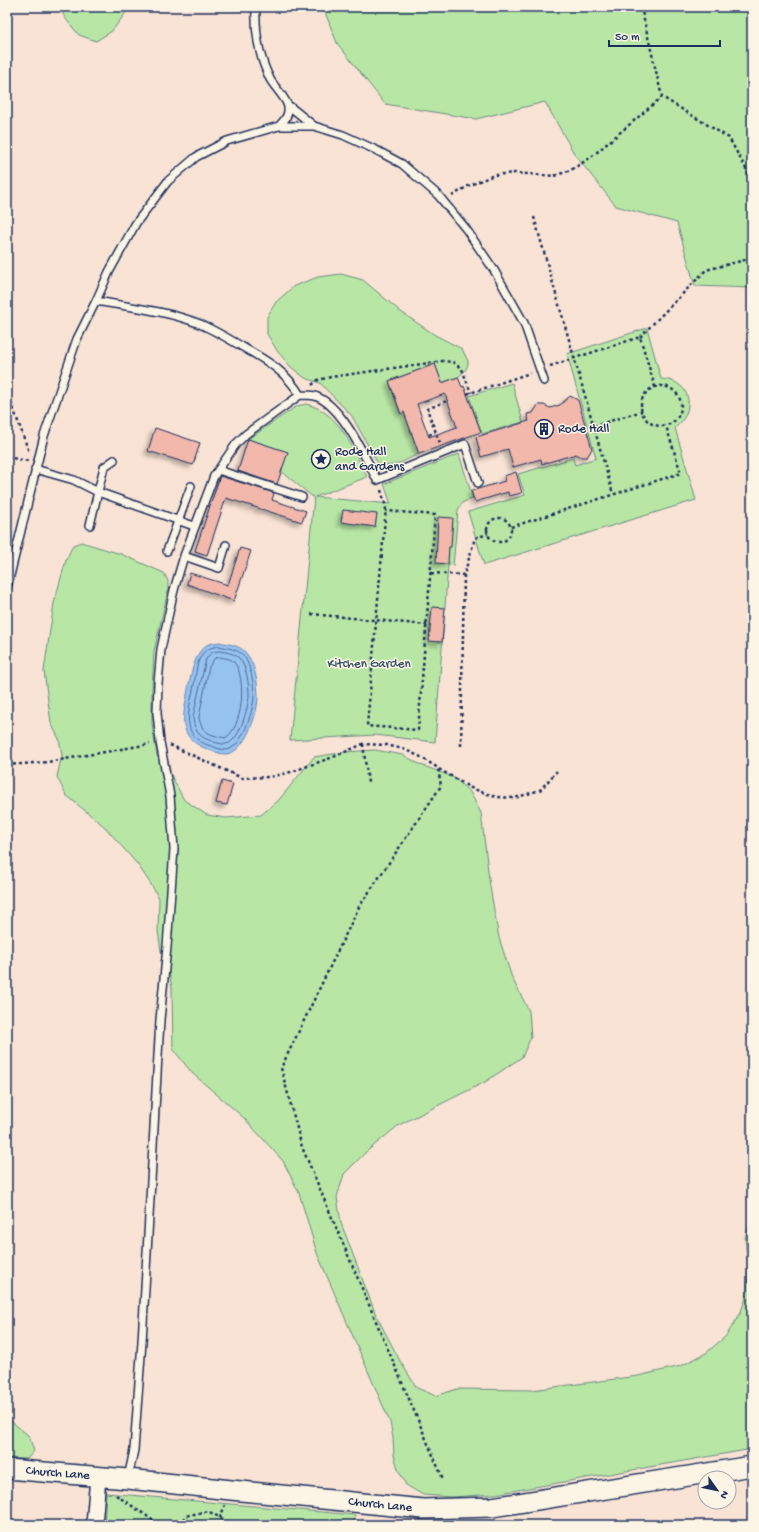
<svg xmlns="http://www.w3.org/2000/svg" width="759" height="1532" font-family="'Gochi Hand',sans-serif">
  <defs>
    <filter id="shadow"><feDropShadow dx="-3.5" dy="3.5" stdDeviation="2" flood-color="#0004"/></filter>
  </defs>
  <rect width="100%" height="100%" fill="#f9e3d4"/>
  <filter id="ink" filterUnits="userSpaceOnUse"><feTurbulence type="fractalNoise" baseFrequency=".025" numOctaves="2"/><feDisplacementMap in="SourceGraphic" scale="8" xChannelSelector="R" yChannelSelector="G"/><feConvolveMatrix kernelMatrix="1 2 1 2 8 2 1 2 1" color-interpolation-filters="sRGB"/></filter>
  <g filter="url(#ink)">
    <path fill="#b8e7a5" stroke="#6a8b82" d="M 60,7 L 130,7 L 112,31 L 96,41 L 79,35 L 65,18 Z
      M 323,7 L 750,7 L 752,12 L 752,288 L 695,286 L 677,223 L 616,206 L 575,155 L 545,102 L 476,119 L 385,104 L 337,43 Z
      M 341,274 L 363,280 L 401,312 L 435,335 L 462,349 L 468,361 L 468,365 L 465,371 L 458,377 L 442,383 L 435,364 L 389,381 L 400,413 L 404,412 L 419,454 C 407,459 388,472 377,462 L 352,416 L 320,383 L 305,378 L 291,367 L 278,352 L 267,334 L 267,317 L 276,302 L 294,286 L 318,277 Z
      M 647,328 L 661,379 C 691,380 697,410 675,428 L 696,500 L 484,565 L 468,512 L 525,495 L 518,474 L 573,458 L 575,465 L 596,458 L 567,354 Z
      M 512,383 L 523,422 L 482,434 L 469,396 Z
      M 306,404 C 340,412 353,449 367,477 L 315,497 L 391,504 L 384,484 L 459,454 L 473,499 L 463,502 L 458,510 L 453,566 L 448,565 L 435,742 L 375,735 L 290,740 L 314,498 L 281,471 L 287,452 L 248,439 L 297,406 Z
      M 81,542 L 121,554 L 164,573 L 168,581 L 168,591 L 154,651 L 152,689 L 152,724 L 157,756 L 171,775 L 184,800 L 207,815 L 226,818 L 261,815 L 278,801 L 314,757 L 345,752 L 375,750 L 403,755 L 421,765 L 453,777 L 470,792 L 481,813 L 490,887 L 499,938 L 512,978 L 529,1011 L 531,1037 L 522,1057 L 485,1082 L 399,1125 L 366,1152 L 344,1174 L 337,1197 L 341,1223 L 376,1315 L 400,1361 L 417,1388 L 436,1396 L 457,1389 L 532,1390 L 638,1376 L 681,1366 L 706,1353 L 726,1336 L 740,1314 L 747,1295 L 748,1265 L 745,1238 L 752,1215 L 752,1449 L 495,1494 L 452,1497 L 423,1495 L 406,1485 L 398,1469 L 394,1455 L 393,1438 L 390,1422 L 317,1253 L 299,1193 L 283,1161 L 244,1118 L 192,1073 L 173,1049 L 172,988 L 168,967 L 161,951 L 158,931 L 159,898 L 150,883 L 138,865 L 105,827 L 66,795 L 57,777 L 62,755 L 59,739 L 51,723 L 44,671 L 54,603 L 66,560 L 73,545 Z
      M 7,1418 L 29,1436 L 34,1451 L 27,1459 L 7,1458 Z
      M 106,1493 L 355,1515 L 354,1525 L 104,1525 Z"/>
    <path fill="#96c2ef" stroke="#6587b5" d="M 219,642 C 228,644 240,645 246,653 C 255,663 258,684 258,697 C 258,713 245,753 226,754 C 218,754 203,748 197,744 C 183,735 182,722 185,706 C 188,691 192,652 207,645 C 210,643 215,643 219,642 Z"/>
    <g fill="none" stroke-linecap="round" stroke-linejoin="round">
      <path stroke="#4c6a98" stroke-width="1" d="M 219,646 C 227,648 238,649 244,656 C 251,667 254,684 254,697 C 253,711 242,750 225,750 C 221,750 215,747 211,746 C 179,737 189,710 194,685 C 196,676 196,664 201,656 C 205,649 212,647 219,646 Z
        M 219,651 C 226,652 234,653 239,658 C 247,667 249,685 249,696 C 248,708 240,738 229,743 C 224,746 214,742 209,740 C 197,736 194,728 193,717 L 206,659 L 211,653 Z
        M 219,657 C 224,658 230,658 234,662 C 247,677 243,729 225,738 C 211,735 201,733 199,717 L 209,667 L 214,659 Z"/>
    </g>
    <path fill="#f2b8ac" stroke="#1b2f5e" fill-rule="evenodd" filter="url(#shadow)" d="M 435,364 L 442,383 L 458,377 L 462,387 L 464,386 L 481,432 L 419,454 L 404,412 L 401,414 L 389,381 ZM 445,394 L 457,427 L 429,437 L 417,404 Z
      M 570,396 L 578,400 L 592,449 L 587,457 L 582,457 L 576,454 L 542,464 L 541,459 L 513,467 L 508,449 L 481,457 L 476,437 L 529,421 L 527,414 L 533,413 L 538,405 L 544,405 L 550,408 L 560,405 Z
      M 155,428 L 200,443 L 193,465 L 148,451 Z
      M 248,439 L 288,452 L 277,484 L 238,471 Z
      M 516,472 L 522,493 L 509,496 L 508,492 L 475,502 L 471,491 L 505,481 L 504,476 Z
      M 220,476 L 274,493 L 272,500 L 306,511 L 302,522 L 226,498 L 207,555 L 195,551 Z
      M 343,510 L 377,514 L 375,527 L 341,522 Z
      M 438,517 L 453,518 L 451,547 L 449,547 L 448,564 L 436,563 Z
      M 240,548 L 251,551 L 234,601 L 187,584 L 190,573 L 228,585 Z
      M 432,607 L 445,608 L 442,642 L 429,641 Z
      M 222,781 L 233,784 L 227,805 L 216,803 Z"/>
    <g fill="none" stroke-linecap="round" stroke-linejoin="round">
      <defs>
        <path id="service" d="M 256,7 C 255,31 259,57 270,79 C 274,87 287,99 288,107 C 289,115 285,120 279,126
          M 288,105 L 314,126
          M 96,301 C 130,307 168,311 200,324 C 216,331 231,340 246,349 C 268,361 287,373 300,395
          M 35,469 L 74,480 L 98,492 L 194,526
          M 218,470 L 302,497
          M 90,525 L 104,467 L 114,460
          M 167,551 L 191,486
          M 184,556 L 219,568 L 226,545
          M 7,588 L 44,436 L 77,339 L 96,301 L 109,272 L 136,223 L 168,181 L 196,157 L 227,141 L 279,126 L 314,126 L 343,135 L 376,150 L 402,164 L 438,195 L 466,229 L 494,270 L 524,323 L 544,381
          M 128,1478 L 134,1450 L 142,1342 L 160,1020 L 167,947 L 174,849 L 170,796 L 160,742 L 157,713 L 158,683 L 161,649 L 174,590 L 184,556 L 214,476 L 236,444 L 246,434 L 300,395 C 305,395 310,395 315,396 C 342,405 365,457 377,480 L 465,444 L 478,483"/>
        <path id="minor" d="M 94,1525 L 98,1477"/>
        <g id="tertiary">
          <path id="s1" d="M 7,1469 L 128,1479 L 231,1490 L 423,1509 L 492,1507 L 752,1466"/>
        </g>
      </defs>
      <use href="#service" stroke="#1b2f5e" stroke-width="10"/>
      <use href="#minor" stroke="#1b2f5e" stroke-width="18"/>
      <use href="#tertiary" stroke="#1b2f5e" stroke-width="22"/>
      <path stroke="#1b2f5e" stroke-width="2.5" stroke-dasharray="3 3" stroke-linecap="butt" d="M 641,7 L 662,97 L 729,138 L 752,180
        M 452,196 L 468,186 L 494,175 L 515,173 L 554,176 L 571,170 L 590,158 L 662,97
        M 534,217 L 613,494
        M 640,337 L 706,270 L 752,258
        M 550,366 L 640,337 L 655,387
        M 312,385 L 318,380 L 331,377 L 443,361 L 453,362 L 462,369 L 471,393
        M641 406a20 20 0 1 1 40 0a20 20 0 1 1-40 0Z
        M 7,391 L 29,452
        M 467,394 L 530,373
        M 594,426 L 642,411
        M 429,435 L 435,432
        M 440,443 L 427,409 L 447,401
        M 7,457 L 28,461
        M 381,490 L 386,507 L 367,726 L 418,730 L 435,515 L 386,511
        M487 530a12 12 0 1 1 24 0a12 12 0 1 1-24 0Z
        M 511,527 L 681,473 L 666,426
        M 431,573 L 464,575 L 475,538 L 488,534
        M 311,614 L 427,625
        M 363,744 L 368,783
        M 170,745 L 242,778 L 270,777 L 291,772 L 336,756 L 363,744 L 387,745 L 403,749 L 419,756 L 438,768 L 441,786 L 359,907 L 281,1068 L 302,1147 L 443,1479
        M 461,746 L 464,575
        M 7,765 L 48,762 L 150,744
        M 439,769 L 471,788 L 496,797 L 515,798 L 540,790 L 557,771
        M 116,1495 L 160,1525
        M 220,1518 L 225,1505
        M 180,1525 L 185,1516 L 208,1511 L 233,1525"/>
      <use href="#service" stroke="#fcf5e5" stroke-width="7"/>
      <use href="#minor" stroke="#fcf5e5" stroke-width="15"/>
      <use href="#tertiary" stroke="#fcf5e5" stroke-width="19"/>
    </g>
  </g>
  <defs>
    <symbol id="building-ring" viewBox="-11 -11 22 22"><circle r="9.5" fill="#fcf5e5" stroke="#1b2f5e" stroke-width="1.5"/><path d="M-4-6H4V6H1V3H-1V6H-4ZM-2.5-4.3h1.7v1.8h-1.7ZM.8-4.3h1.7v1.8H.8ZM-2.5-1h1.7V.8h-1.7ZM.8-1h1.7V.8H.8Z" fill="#1b2f5e"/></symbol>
    <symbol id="sight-ring" viewBox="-11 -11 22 22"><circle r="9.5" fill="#fcf5e5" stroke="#1b2f5e" stroke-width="1.5"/><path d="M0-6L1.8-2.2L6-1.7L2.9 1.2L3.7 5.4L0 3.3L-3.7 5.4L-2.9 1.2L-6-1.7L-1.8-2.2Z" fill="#1b2f5e"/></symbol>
  </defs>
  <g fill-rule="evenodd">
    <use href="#building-ring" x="533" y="418" width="22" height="22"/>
    <use href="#sight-ring" x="310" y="448" width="22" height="22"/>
  </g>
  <g text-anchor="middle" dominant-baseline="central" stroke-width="3" stroke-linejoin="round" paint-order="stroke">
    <g font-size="13" fill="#1b2f5e" stroke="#fcf5e5" text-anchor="start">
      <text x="558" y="429">Rode Hall</text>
      <text x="335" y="452">Rode Hall<tspan x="335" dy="15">and Gardens</tspan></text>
    </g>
    <g font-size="13" fill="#3a546c" stroke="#fcf5e5">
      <text x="369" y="664">Kitchen Garden</text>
    </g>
    <g font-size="13" fill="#1b2f5e" stroke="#fcf5e5">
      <text stroke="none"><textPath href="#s1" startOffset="51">Church Lane</textPath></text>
      <text stroke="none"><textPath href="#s1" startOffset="375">Church Lane</textPath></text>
    </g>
  </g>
  <rect width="759" height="1532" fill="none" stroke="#fcf5e5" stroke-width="24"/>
  <rect x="12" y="12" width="735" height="1508" fill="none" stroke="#1b2f5e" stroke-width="1.5" filter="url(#ink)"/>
  <g transform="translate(717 1490) rotate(123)"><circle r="19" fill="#fcf5e5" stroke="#a2a6af"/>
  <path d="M0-3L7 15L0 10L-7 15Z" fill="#1b2f5e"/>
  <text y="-6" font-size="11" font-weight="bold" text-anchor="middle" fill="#1b2f5e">N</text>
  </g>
  <path d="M609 40v6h111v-6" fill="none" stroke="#1b2f5e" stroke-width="2"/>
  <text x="615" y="40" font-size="12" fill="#1b2f5e" stroke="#fcf5e5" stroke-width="3" paint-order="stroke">50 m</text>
</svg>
